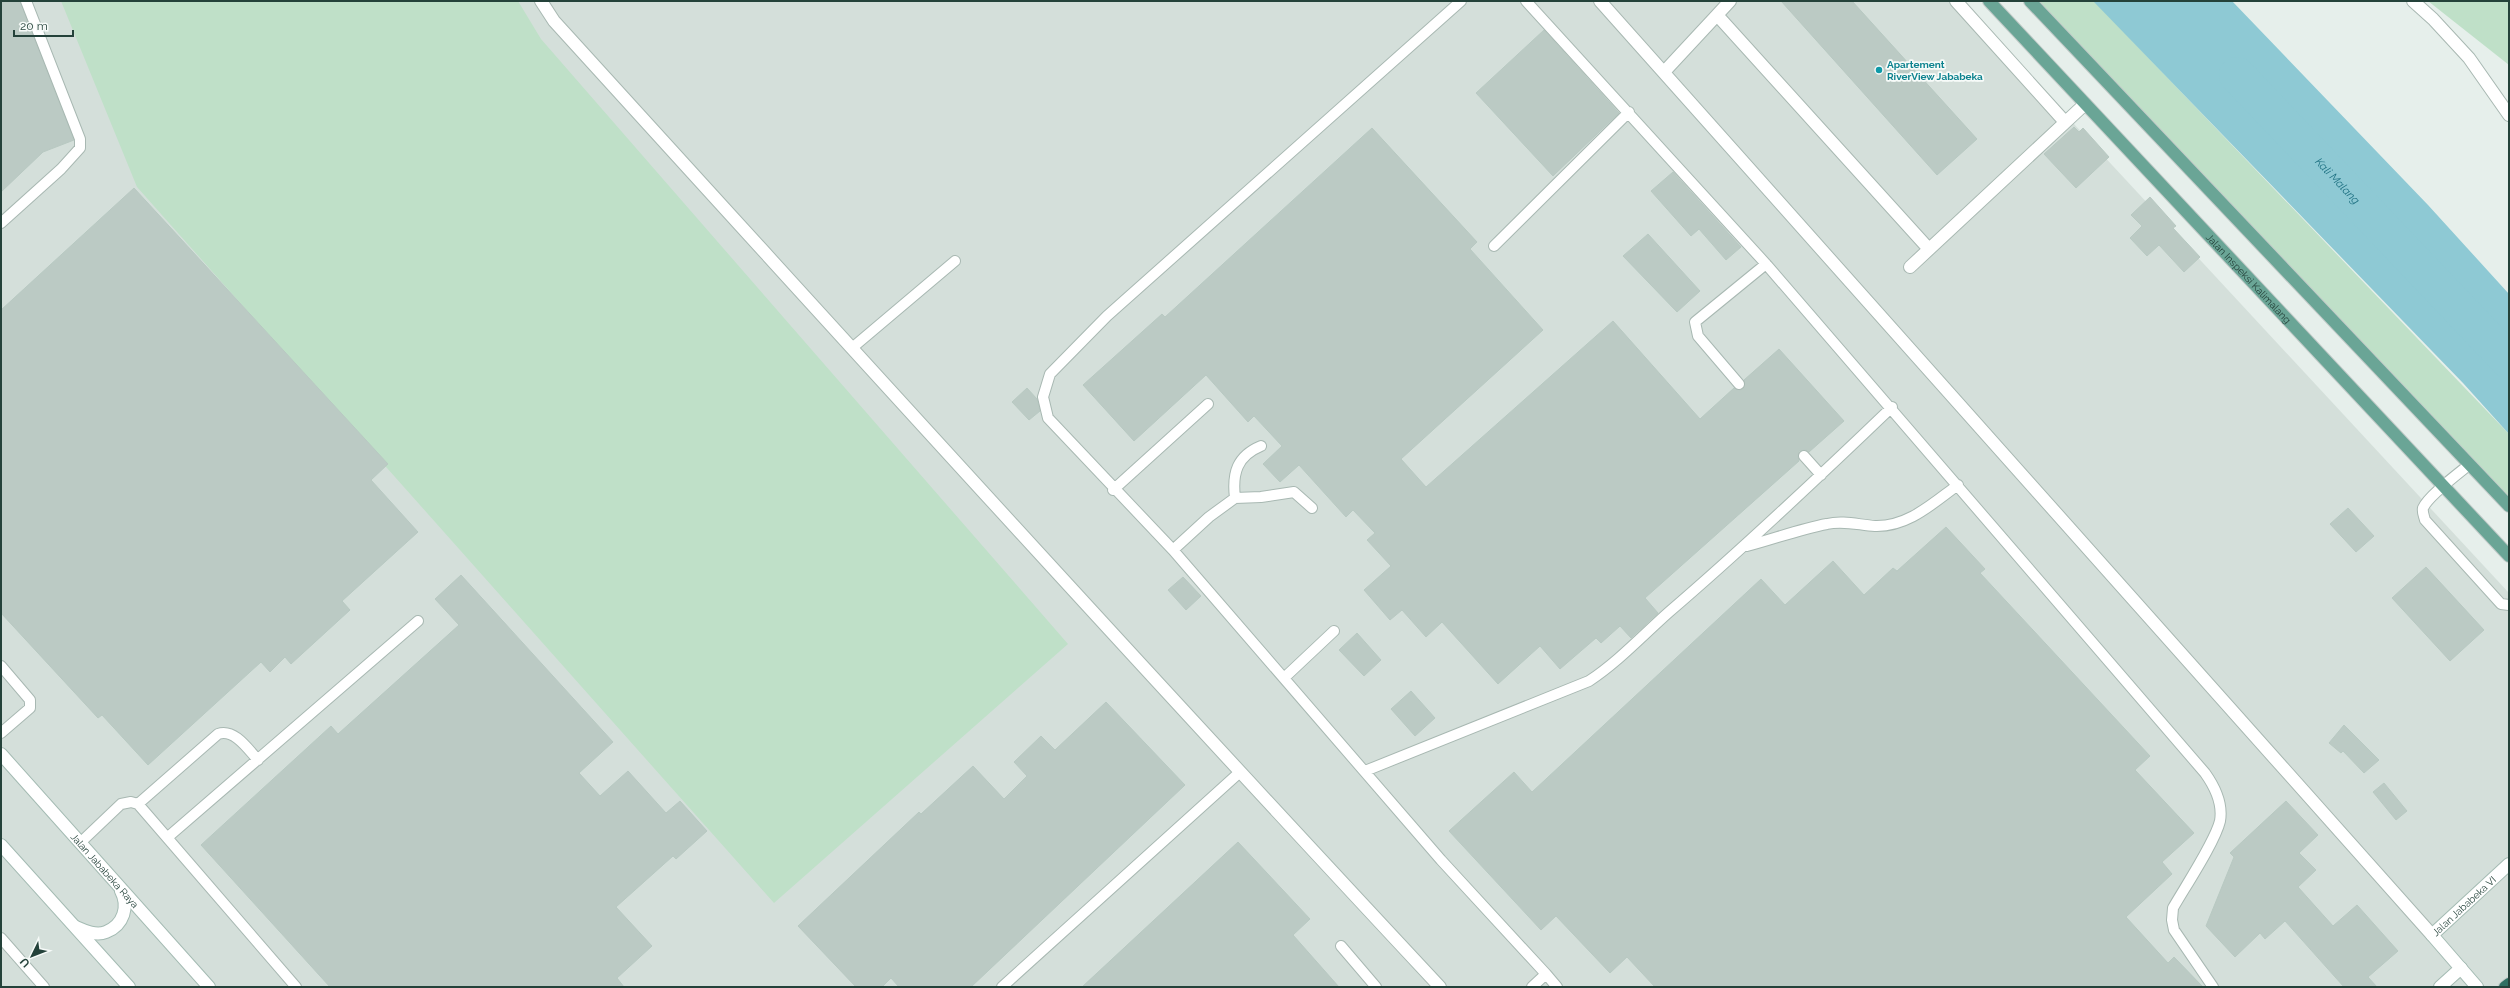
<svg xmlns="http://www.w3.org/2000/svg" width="2510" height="988" font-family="Raleway,sans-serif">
  <rect width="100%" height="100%" fill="#e6efeb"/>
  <path fill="#d4dfda" d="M 1,1 L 1960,1 L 2509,593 L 2509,987 L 1,987 Z"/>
  <path fill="#bfe0c8" d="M 61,1 L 518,1 L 541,39 L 1068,644 L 774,903 L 137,187 Z
    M 2031,1 L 2094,1 L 2509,434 L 2509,506 Z
    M 2428,1 L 2509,1 L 2509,65 Z"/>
  <path fill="#8ec9d4" d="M 2093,1 L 2232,1 L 2428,205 L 2509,294 L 2509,434 L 2463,383 Z"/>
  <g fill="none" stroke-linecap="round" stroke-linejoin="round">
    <path stroke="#8ec9d4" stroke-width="36" id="s1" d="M 2237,75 L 2509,361"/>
  </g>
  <path fill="#bbcac4" stroke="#b8c9c2" d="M 1,1 L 20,1 L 74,140 L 43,152 L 1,192 Z
    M 1781,1 L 1852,1 L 1977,139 L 1937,175 Z
    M 1544,30 L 1619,113 L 1553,176 L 1476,93 Z
    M 2074,127 L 2079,132 L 2083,128 L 2109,157 L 2076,188 L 2044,154 Z
    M 1372,128 L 1477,242 L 1470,249 L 1543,330 L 1401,459 L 1426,487 L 1613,321 L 1700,419 L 1734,388 L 1740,390 L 1743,389 L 1744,380 L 1779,349 L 1844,421 L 1809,452 L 1806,450 L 1799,451 L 1798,457 L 1799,461 L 1645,598 L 1658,613 L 1631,638 L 1620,626 L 1601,643 L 1596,638 L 1560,669 L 1540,646 L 1498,684 L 1442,622 L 1426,637 L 1402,610 L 1390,620 L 1364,590 L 1391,566 L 1367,540 L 1375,533 L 1353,510 L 1346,517 L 1299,465 L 1280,482 L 1263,464 L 1282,446 L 1254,416 L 1248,422 L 1206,375 L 1134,441 L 1083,385 L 1162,314 L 1165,317 Z
    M 1673,172 L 1741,247 L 1726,260 L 1699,229 L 1691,236 L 1651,191 Z
    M 134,188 L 388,464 L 371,480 L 418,532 L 342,601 L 350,610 L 291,664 L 285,657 L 270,672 L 261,662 L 148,765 L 102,715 L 98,718 L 1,613 L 1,310 Z
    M 2150,197 L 2176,226 L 2173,228 L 2200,257 L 2184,272 L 2159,245 L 2147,256 L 2130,238 L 2142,226 L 2131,215 Z
    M 1648,234 L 1700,291 L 1677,312 L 1623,256 Z
    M 1027,388 L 1037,399 L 1040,411 L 1029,420 L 1012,402 Z
    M 2348,508 L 2374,536 L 2356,552 L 2330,524 Z
    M 1946,527 L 1985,569 L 1980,573 L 2150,756 L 2135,770 L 2194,833 L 2162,862 L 2172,874 L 2126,917 L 2168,963 L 2174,957 L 2203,987 L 1655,987 L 1627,957 L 1610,973 L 1556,916 L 1541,930 L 1449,831 L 1514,772 L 1532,792 L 1761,579 L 1785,605 L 1833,561 L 1864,595 L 1893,568 L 1897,571 Z
    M 2426,567 L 2484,630 L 2450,661 L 2392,598 Z
    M 461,575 L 613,742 L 579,773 L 600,796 L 628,771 L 666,813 L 680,801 L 707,831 L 676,859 L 673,856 L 616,907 L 652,946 L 617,978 L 624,987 L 330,987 L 201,845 L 331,726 L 338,734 L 459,625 L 435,599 Z
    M 1183,577 L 1201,596 L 1186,610 L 1168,590 Z
    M 1357,633 L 1381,660 L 1364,676 L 1339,650 Z
    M 1411,691 L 1435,718 L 1415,736 L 1391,709 Z
    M 1106,702 L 1185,785 L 971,987 L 899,987 L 891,978 L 882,987 L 856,987 L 798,926 L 919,812 L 921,814 L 973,766 L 1004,799 L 1027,776 L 1014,762 L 1041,736 L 1055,750 Z
    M 2344,725 L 2379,760 L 2364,773 L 2343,751 L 2341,753 L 2329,743 Z
    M 2384,783 L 2407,811 L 2396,820 L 2373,792 Z
    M 2286,801 L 2318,835 L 2299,853 L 2316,870 L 2298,887 L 2333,926 L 2357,905 L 2398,951 L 2368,977 L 2377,987 L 2344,987 L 2285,921 L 2265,939 L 2260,933 L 2235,957 L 2206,926 L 2234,857 L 2230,853 Z
    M 1238,842 L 1310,919 L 1293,935 L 1339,987 L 1082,987 Z"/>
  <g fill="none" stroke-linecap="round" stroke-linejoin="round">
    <defs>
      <path id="service" d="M 1461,1 L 1107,316 L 1050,374 L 1043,397 L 1048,418 L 1173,550 L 1441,860 L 1546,974 L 1532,987
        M 1526,1 L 1766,264 L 2205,773 C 2215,787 2223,804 2220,821 C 2215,842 2185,887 2173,908 L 2172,920 L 2174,930 L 2213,987
        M 1,223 L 61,169 L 80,148 L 80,139 L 26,1
        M 1494,246 L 1629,112
        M 852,348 L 955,261
        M 1739,384 L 1698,336 L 1695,322 L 1766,264
        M 1804,456 L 1821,475
        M 2470,464 C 2459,473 2428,496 2423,508 C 2422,512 2424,516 2425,520 L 2501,604 L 2509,605
        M 1113,490 L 1208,404
        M 1235,498 C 1232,473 1237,456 1261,446
        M 1747,546 C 1774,539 1800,529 1827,524 C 1843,520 1859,525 1875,526 C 1908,527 1933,503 1958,485
        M 1173,550 L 1209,517 L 1235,498 L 1261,497 L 1294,492 L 1312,508
        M 1,666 L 30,700 L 30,708 L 1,733
        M 1284,678 L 1334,631
        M 1365,771 L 1589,681 C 1618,662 1643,635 1669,612 C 1746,546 1819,477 1892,407
        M 138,804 L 218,734 C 234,728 248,749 258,760
        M 168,837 L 418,621
        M 80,843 L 121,804 L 131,802 L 138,804 L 296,987
        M 1,938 L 44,987
        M 1341,946 L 1376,987
        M 1546,974 L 1557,987
        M 1002,987 L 1240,772"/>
      <path id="minor" d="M 541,1 L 554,21 C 848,344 1142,668 1440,987
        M 1600,1 L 2432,935
        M 1730,1 L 1717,15 L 1928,248
        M 1956,1 L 2065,122
        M 2413,1 L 2433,19 L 2469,58 L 2509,115
        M 1664,72 L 1717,15
        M 1910,267 L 2085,104"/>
      <g id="secondary">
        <path id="s2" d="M 1,754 L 209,987"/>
        <path d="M 1,845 L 129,987"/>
        <path d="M 76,927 C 85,931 96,936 106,932 C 124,925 129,906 121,891"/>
        <path d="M 2440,987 L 2461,968"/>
        <path id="s3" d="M 2477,987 L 2432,935 L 2509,864"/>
      </g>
      <g id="primary">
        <path id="s4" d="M 1989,1 L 2509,556"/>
        <path d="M 2030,1 L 2509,506"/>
      </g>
      <path id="motorway" d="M 2505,987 L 2509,984"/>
    </defs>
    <use href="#service" stroke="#a8b8b2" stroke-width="12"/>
    <use href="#minor" stroke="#a8b8b2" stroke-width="14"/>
    <use href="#secondary" stroke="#a4bbb3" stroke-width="14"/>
    <use href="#primary" stroke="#c2cac8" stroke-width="14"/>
    <use href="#motorway" stroke="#c2cac8" stroke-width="14"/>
    <use href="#service" stroke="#fff" stroke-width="10"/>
    <use href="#minor" stroke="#fff" stroke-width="12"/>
    <use href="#secondary" stroke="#fff" stroke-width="12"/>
    <use href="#primary" stroke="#6aa596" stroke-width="12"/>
    <use href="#motorway" stroke="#2f6f62" stroke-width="12"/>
  </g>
  <circle fill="#0f9aa8" stroke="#f7fbf9" stroke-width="1.5" cx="1879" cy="70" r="4"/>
  <g text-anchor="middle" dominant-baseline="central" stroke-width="3.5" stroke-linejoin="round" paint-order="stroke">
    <g font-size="10" font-weight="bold" fill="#0d838f" stroke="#f7fbf9" text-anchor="start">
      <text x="1887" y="64">Apartement<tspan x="1887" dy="12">RiverView Jababeka</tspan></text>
    </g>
    <g font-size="10" fill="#24423a" stroke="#f7fbf9">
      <text stroke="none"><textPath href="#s4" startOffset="380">Jalan Inspeksi Kalimalang</textPath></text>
      <text stroke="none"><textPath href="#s2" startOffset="156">Jalan Jababeka Raya</textPath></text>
      <text stroke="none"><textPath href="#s3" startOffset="112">Jalan Jababeka VI</textPath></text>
    </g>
    <g font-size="11" font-style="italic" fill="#1c6f80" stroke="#f7fbf9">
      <text stroke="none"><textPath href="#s1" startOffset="146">Kali Malang</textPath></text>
    </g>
  </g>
  <rect width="2510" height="988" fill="none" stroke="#24423a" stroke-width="4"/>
  <g transform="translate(32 956) rotate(227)" stroke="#f7fbf9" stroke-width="3" paint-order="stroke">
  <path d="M0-3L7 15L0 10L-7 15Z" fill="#24423a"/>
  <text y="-6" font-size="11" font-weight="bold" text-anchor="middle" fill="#24423a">U</text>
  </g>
  <path d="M14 30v6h59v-6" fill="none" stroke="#24423a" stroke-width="2"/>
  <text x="20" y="30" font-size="12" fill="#24423a" stroke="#f7fbf9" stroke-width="3" paint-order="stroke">20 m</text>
</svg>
